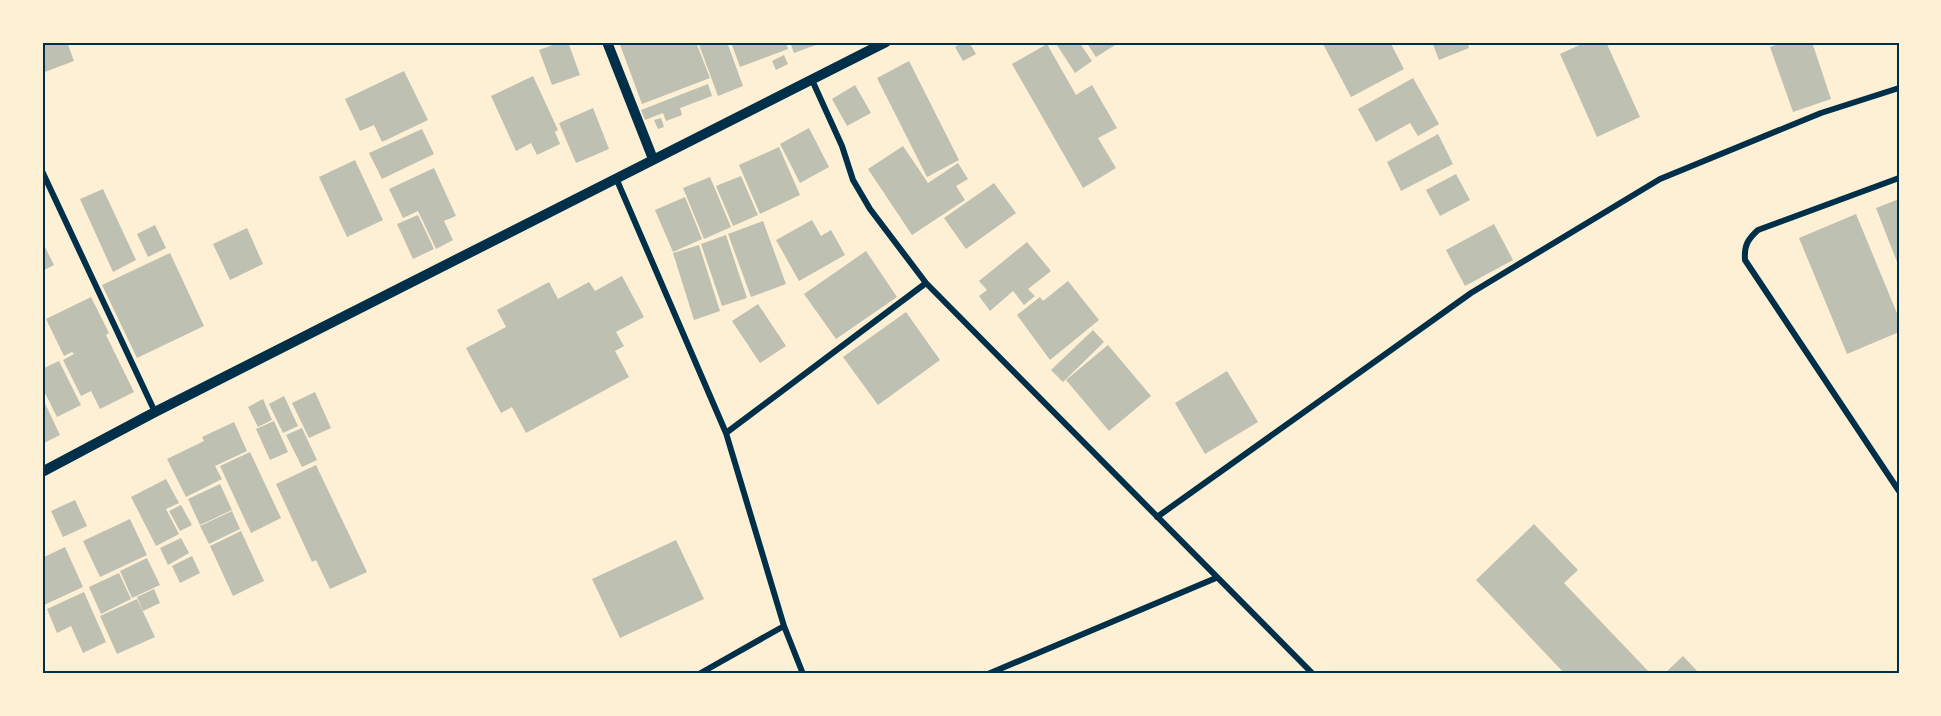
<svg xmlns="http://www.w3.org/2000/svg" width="1941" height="716" font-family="'Roboto Condensed',sans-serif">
  <rect width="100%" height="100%" fill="#fdf0d5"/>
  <path fill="#bec0b2" d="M 42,42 L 67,42 L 74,61 L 42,73 Z
    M 561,42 L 568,42 L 580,75 L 552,85 L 539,50 Z
    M 619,42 L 696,42 L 710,78 L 642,104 Z
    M 698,42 L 727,42 L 743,86 L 718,96 Z
    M 731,42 L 786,42 L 788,49 L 740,67 Z
    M 790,42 L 824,42 L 794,53 Z
    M 963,42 L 969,42 L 976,54 L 963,61 L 955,47 Z
    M 1055,42 L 1079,42 L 1092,61 L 1075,73 Z
    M 1086,42 L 1120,42 L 1096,57 Z
    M 1322,42 L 1390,42 L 1404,69 L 1351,97 Z
    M 1432,42 L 1467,42 L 1469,48 L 1439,60 Z
    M 1586,42 L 1606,42 L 1640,117 L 1597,137 L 1560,54 Z
    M 1784,42 L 1812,42 L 1831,99 L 1793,112 L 1770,47 Z
    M 1047,44 L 1076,95 L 1092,85 L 1117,128 L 1098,138 L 1116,168 L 1083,188 L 1012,64 Z
    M 784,55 L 788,64 L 776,70 L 772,61 Z
    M 909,61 L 959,160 L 927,177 L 877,78 Z
    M 404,71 L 428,120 L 382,142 L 374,125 L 360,131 L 345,99 Z
    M 533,76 L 558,130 L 555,132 L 560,144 L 537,155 L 531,143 L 516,151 L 491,96 Z
    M 1413,78 L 1439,124 L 1418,136 L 1410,123 L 1376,142 L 1358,109 Z
    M 708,84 L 712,96 L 680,108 L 682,115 L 666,121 L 663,113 L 645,120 L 641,110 Z
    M 855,85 L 871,113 L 847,126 L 832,99 Z
    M 593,108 L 609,149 L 576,163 L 559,123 Z
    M 661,118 L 664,127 L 658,129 L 654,120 Z
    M 809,128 L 829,167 L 800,183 L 780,144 Z
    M 422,129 L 434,154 L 382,179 L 369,153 Z
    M 1438,134 L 1453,164 L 1401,191 L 1387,162 Z
    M 903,146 L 928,183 L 958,163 L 968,179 L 956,186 L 965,200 L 912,235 L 868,169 Z
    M 779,147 L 800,195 L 760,214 L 739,165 Z
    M 355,160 L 383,220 L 347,237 L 319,177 Z
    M 434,168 L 456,216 L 444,221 L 453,240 L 436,249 L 418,211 L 403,218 L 389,189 Z
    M 1456,174 L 1470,200 L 1440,216 L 1426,190 Z
    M 741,176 L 758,215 L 733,226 L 716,186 Z
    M 710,177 L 731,227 L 704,239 L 683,188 Z
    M 994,183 L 1016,213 L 966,249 L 944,218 Z
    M 103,189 L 136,260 L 113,272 L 80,199 Z
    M 685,197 L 702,239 L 673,252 L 655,210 Z
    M 1899,199 L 1899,267 L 1876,208 Z
    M 1856,214 L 1899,318 L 1899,332 L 1847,354 L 1799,238 Z
    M 418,215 L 434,249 L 413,259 L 397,224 Z
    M 812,220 L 821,236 L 831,230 L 845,255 L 799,281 L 776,240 Z
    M 763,221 L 786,284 L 751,297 L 728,234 Z
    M 1494,224 L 1513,260 L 1465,286 L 1446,250 Z
    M 155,225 L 166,248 L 148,257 L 137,234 Z
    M 247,228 L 263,264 L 230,280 L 213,244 Z
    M 726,235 L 747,298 L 722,306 L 701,244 Z
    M 42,241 L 54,265 L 42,271 Z
    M 1027,242 L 1051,271 L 1028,289 L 1035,296 L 1024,305 L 1013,291 L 990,311 L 979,296 L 987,290 L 979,281 Z
    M 699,245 L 720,311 L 694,320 L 673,253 Z
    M 866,251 L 897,297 L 836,339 L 804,294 Z
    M 170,253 L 204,326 L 137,358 L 102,285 Z
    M 622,276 L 644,317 L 616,332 L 624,346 L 615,351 L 629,377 L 526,433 L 512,407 L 501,413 L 466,348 L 506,327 L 497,310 L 549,282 L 558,299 L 589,282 L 595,291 Z
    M 1068,281 L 1099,320 L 1050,360 L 1017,315 L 1040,297 L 1043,301 Z
    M 91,297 L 109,333 L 106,335 L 134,392 L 100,409 L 91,391 L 81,396 L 63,360 L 74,354 L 72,352 L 64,356 L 46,319 Z
    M 758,304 L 786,346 L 760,363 L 732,321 Z
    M 906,312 L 940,360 L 878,405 L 843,357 Z
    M 1093,330 L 1104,342 L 1063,382 L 1051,370 Z
    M 1108,345 L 1151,396 L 1109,431 L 1066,380 Z
    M 59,361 L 81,405 L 57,417 L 42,387 L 42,369 Z
    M 1227,371 L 1258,422 L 1205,454 L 1175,403 Z
    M 315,392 L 331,428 L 309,438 L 292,403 Z
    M 284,396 L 298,426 L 283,433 L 269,404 Z
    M 42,397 L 60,435 L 42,444 Z
    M 263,399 L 272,420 L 258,427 L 248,407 Z
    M 274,421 L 288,452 L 270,460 L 256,429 Z
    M 234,422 L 247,451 L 215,466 L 222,479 L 186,497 L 167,459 L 204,441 L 202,437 Z
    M 302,428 L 317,460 L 302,467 L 286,435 Z
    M 250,452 L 281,518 L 251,533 L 220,466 Z
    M 316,465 L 367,572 L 330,589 L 316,560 L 312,562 L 276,484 Z
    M 166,479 L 179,503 L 166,509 L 179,534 L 156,546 L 131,497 Z
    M 220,484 L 232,510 L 200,525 L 188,499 Z
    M 75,500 L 87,526 L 63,537 L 51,511 Z
    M 181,505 L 192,525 L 180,531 L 169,511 Z
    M 232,511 L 240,529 L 209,544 L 200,526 Z
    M 130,519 L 147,555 L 100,577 L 83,541 Z
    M 1534,524 L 1578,570 L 1564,583 L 1651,674 L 1565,674 L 1476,580 Z
    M 241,531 L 264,581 L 233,596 L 210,546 Z
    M 181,538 L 189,553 L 168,565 L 160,548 Z
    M 676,540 L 704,599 L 620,638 L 592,579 Z
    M 65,547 L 83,587 L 44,605 L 42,601 L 42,558 Z
    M 192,556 L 200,573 L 180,583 L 172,566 Z
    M 147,558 L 160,585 L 132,598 L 120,571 Z
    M 119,573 L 131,599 L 101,614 L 89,587 Z
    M 154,589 L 160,603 L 143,611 L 137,597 Z
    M 84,592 L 106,642 L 83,653 L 71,626 L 57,633 L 47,609 Z
    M 137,599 L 155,637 L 117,654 L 100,616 Z
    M 1683,656 L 1700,674 L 1664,674 Z"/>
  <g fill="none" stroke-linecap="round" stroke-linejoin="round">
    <path stroke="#003049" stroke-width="6" d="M 812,80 L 842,146 L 853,180 L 870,209 L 926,283 L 1313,674
      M 42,171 L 155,412
      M 616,178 L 726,433 L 784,626 L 803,674
      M 1899,178 L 1758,230 C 1747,240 1744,246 1745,260 L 1899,491
      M 726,433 L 926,283
      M 1157,517 L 1471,293 L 1660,179 L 1821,113 L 1899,88
      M 699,674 L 784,626
      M 988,674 L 1216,578"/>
    <path stroke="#003049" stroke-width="10" d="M 607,42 L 653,159
      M 42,472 L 155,412 L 886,42"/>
  </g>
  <rect width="1941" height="716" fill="none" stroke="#fdf0d5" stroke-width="87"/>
  <rect x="44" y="44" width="1854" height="628" fill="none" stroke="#003049" stroke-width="2"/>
</svg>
